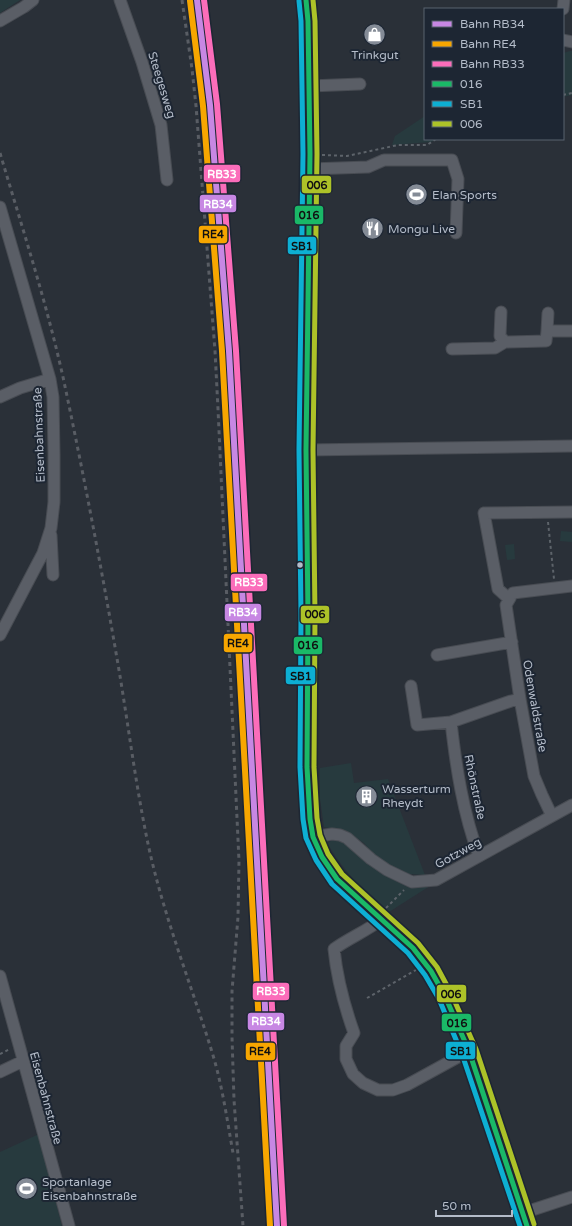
<svg xmlns="http://www.w3.org/2000/svg" width="572" height="1226" font-family="'Varela Round',sans-serif">
  <rect width="100%" height="100%" fill="#2a3038"/>
  <path fill="#273a3e" d="M 0,0 L 20,0 L 0,13 Z
    M 570,51 L 572,51 L 572,95 L 563,97 L 563,53 Z
    M 425,116 L 425,139 L 437,139 L 431,142 L 392,145 L 395,136 Z
    M 561,531 L 572,532 L 572,542 L 560,541 Z
    M 514,544 L 515,559 L 507,560 L 505,545 Z
    M 351,763 L 354,783 L 388,779 L 425,875 L 409,874 L 388,864 L 374,855 L 364,843 L 350,834 L 324,827 L 320,799 L 320,768 Z
    M 332,840 L 342,840 L 368,860 L 433,884 L 389,912 C 364,891 346,874 329,846 L 328,843 Z
    M 39,1134 L 62,1226 L 0,1226 L 0,1152 Z"/>
  <g fill="none" stroke-linecap="round" stroke-linejoin="round">
    <defs>
      <path id="minor" d="M 120,0 L 142,62 L 161,125 L 167,180
        M 563,9 L 564,0
        M 0,21 L 24,7 L 33,0
        M 563,40 L 572,42
        M 310,86 L 360,84
        M 310,169 L 368,167 L 384,160 L 452,160 L 458,179 L 456,233
        M 0,207 L 50,379 L 53,397 L 54,454 L 54,502 L 51,528 L 43,553 L 0,635
        M 501,312 L 500,336 L 505,342
        M 547,331 L 548,313
        M 452,349 L 495,348 L 505,342 L 546,341 L 547,331 L 572,331
        M 0,397 L 20,388 L 50,379
        M 306,450 L 572,446
        M 51,535 L 53,575
        M 509,599 L 498,589 L 484,513 L 572,512
        M 437,655 L 512,642
        M 411,686 L 417,725 L 451,722
        M 552,816 L 542,795 L 534,776 L 520,699 L 506,605 L 513,593 L 572,586
        M 313,837 L 332,834 L 340,835 L 347,838 L 371,859 L 387,870 L 412,882 L 436,880 L 572,805
        M 479,856 C 463,813 456,767 451,722 L 511,701 L 520,699
        M 382,919 C 367,931 349,938 334,949 C 337,979 344,1005 354,1033 L 346,1046 L 346,1059 L 353,1074 L 363,1083 L 378,1090 L 393,1090 L 407,1085 L 469,1051
        M 0,976 L 69,1226
        M 0,1072 L 23,1061
        M 523,1213 L 572,1197"/>
      <path id="major" d="M 306,0 L 308,21 L 310,154 L 306,450 L 308,615 L 307,767 L 310,819 L 313,837 L 322,857 L 337,879 L 413,948 L 431,971 L 445,996 L 469,1051 L 527,1226"/>
    </defs>
    <use href="#minor" stroke="#484c53" stroke-width="13"/>
    <use href="#major" stroke="#484c55" stroke-width="16"/>
    <path stroke="#5d636a" stroke-width="2" stroke-dasharray="3 3" stroke-linecap="butt" d="M 563,95 L 572,93
      M 322,155 L 347,156 L 398,145 L 427,145 L 436,139
      M 548,522 L 554,579
      M 386,908 L 404,890
      M 367,998 L 416,970
      M 0,1054 L 10,1049"/>
    <use href="#minor" stroke="#5a5e66" stroke-width="11"/>
    <use href="#major" stroke="#5c6168" stroke-width="14"/>
    <path stroke="#595d64" stroke-width="3" stroke-dasharray="4 4" stroke-linecap="butt" d="M 182,0 L 192,69 L 196,106 L 215,351 L 218,409 L 239,861 L 238,917 L 232,991 L 232,1037 L 234,1100 L 243,1226
      M 0,153 C 22,227 46,301 63,377 C 84,476 103,576 120,676 C 129,731 136,785 147,839 C 162,912 190,981 212,1052 C 222,1084 227,1119 233,1153"/>
    <defs>
      <path id="bus-1" d="M 306,0 L 308,21 L 310,154 L 306,450 L 308,615 L 307,767 L 310,819 L 313,837 L 322,857 L 337,879 L 413,948 L 431,971 L 445,996 L 469,1051 L 527,1226"/>
      <path id="bus-2" d="M 299,1 L 301,21 L 303,154 L 299,450 L 301,615 L 300,767 L 303,819 L 306,838 L 316,860 L 332,884 L 408,953 L 425,975 L 439,999 L 462,1054 L 520,1226"/>
      <path id="bus-3" d="M 313,0 L 315,21 L 317,154 L 313,450 L 315,615 L 314,767 L 317,818 L 320,835 L 328,854 L 342,874 L 418,943 L 437,967 L 451,993 L 476,1049 L 534,1224"/>
    </defs>
    <use href="#bus-1" stroke="#1d2633" stroke-width="8"/>
    <use href="#bus-2" stroke="#1d2633" stroke-width="8"/>
    <use href="#bus-3" stroke="#1d2633" stroke-width="8"/>
    <use href="#bus-1" stroke="#1ab867" stroke-width="5"/>
    <use href="#bus-2" stroke="#0dafd3" stroke-width="5"/>
    <use href="#bus-3" stroke="#adc228" stroke-width="5"/>
    <defs>
      <path id="rail-1" d="M 197,0 L 210,105 L 229,351 L 277,1226"/>
      <path id="rail-2" d="M 190,1 L 203,106 L 222,351 L 270,1226"/>
      <path id="rail-3" d="M 204,0 L 217,104 L 236,351 L 284,1226"/>
    </defs>
    <use href="#rail-1" stroke="#1d2633" stroke-width="9"/>
    <use href="#rail-2" stroke="#1d2633" stroke-width="9"/>
    <use href="#rail-3" stroke="#1d2633" stroke-width="9"/>
    <use href="#rail-1" stroke="#c787e3" stroke-width="6"/>
    <use href="#rail-2" stroke="#f7a600" stroke-width="6"/>
    <use href="#rail-3" stroke="#fb6dba" stroke-width="6"/>
  </g>
  <defs>
    <symbol id="shop-disc" viewBox="-11 -11 22 22"><circle r="9.5" fill="#848b96" stroke="#1d2633"/><path d="M-5-2.5h2.3a2.7 3.5 0 0 1 5.4 0H5L5.5 6h-11ZM-1.5-2.5h3a1.5 2.3 0 0 0-3 0Z" fill="#fff"/></symbol>
    <symbol id="stadium-disc" viewBox="-11 -11 22 22"><circle r="9.5" fill="#848b96" stroke="#1d2633"/><path d="M0-5a6.5 5 0 1 0 0 10a6.5 5 0 1 0 0-10ZM-3.5-1.8h7v3.6h-7Z" fill="#fff"/></symbol>
    <symbol id="restaurant-disc" viewBox="-11 -11 22 22"><circle r="9.5" fill="#848b96" stroke="#1d2633"/><path d="M-5-6h1v4h1v-4h1v4h1v-4h1v5L-1.5 .5V6h-2V.5L-5-1ZM5-6V6H3V1.5H1.5Q1.5-4 5-6Z" fill="#fff"/></symbol>
    <symbol id="building-disc" viewBox="-11 -11 22 22"><circle r="9.5" fill="#848b96" stroke="#1d2633"/><path d="M-4-6H4V6H1V3H-1V6H-4ZM-2.5-4.3h1.7v1.8h-1.7ZM.8-4.3h1.7v1.8H.8ZM-2.5-1h1.7V.8h-1.7ZM.8-1h1.7V.8H.8Z" fill="#fff"/></symbol>
  </defs>
  <g fill-rule="evenodd">
    <use href="#shop-disc" x="362" y="22" width="25" height="25"/>
    <use href="#stadium-disc" x="404" y="182" width="25" height="25"/>
    <use href="#restaurant-disc" x="360" y="216" width="25" height="25"/>
    <use href="#building-disc" x="354" y="784" width="25" height="25"/>
    <use href="#stadium-disc" x="14" y="1176" width="25" height="25"/>
  </g>
  <circle fill="#b4bcc9" stroke="#1d2633" stroke-width="1.5" cx="300" cy="565" r="3.5"/>
  <g text-anchor="middle" dominant-baseline="central" stroke-width="4" stroke-linejoin="round" paint-order="stroke">
    <g font-size="12" fill="#b4bcc9" stroke="#1d2633" text-anchor="start">
      <text x="375" y="55" text-anchor="middle">Trinkgut</text>
      <text x="432" y="195">Elan Sports</text>
      <text x="388" y="229">Mongu Live</text>
      <text x="382" y="789">Wasserturm<tspan x="382" dy="14">Rheydt</tspan></text>
      <text x="42" y="1182">Sportanlage<tspan x="42" dy="14">Eisenbahnstraße</tspan></text>
    </g>
    <g font-size="12" fill="#b4bcc9" stroke="#1d2633">
      <text transform="translate(162 85) rotate(73)">Steegesweg</text>
      <text transform="translate(39 435) rotate(-92)">Eisenbahnstraße</text>
      <text transform="translate(535 706) rotate(80)">Odenwaldstraße</text>
      <text transform="translate(475 787) rotate(78)">Rhönstraße</text>
      <text transform="translate(458 853) rotate(-29)">Gotzweg</text>
      <text transform="translate(46 1098) rotate(75)">Eisenbahnstraße</text>
    </g>
  </g>
  <g stroke="#1d2633" stroke-width="1.5">
    <rect x="203" y="164" width="38" height="19" rx="4" fill="#fb6dba"/>
    <rect x="301" y="175" width="31" height="19" rx="4" fill="#adc228"/>
    <rect x="199" y="194" width="38" height="19" rx="4" fill="#c787e3"/>
    <rect x="294" y="205" width="30" height="20" rx="4" fill="#1ab867"/>
    <rect x="198" y="225" width="30" height="19" rx="4" fill="#f7a600"/>
    <rect x="287" y="236" width="30" height="19" rx="4" fill="#0dafd3"/>
    <rect x="230" y="573" width="38" height="19" rx="4" fill="#fb6dba"/>
    <rect x="224" y="603" width="38" height="19" rx="4" fill="#c787e3"/>
    <rect x="300" y="605" width="30" height="19" rx="4" fill="#adc228"/>
    <rect x="223" y="633" width="30" height="20" rx="4" fill="#f7a600"/>
    <rect x="293" y="636" width="30" height="19" rx="4" fill="#1ab867"/>
    <rect x="285" y="666" width="31" height="19" rx="4" fill="#0dafd3"/>
    <rect x="252" y="982" width="38" height="19" rx="4" fill="#fb6dba"/>
    <rect x="436" y="984" width="31" height="19" rx="4" fill="#adc228"/>
    <rect x="247" y="1012" width="38" height="19" rx="4" fill="#c787e3"/>
    <rect x="441" y="1013" width="31" height="19" rx="4" fill="#1ab867"/>
    <rect x="445" y="1041" width="31" height="19" rx="4" fill="#0dafd3"/>
    <rect x="245" y="1042" width="31" height="19" rx="4" fill="#f7a600"/>
  </g>
  <g font-size="11" text-anchor="middle" font-weight="bold" fill="#fff">
    <text x="222" y="178">RB33</text>
    <text x="218" y="208">RB34</text>
    <text x="249" y="586">RB33</text>
    <text x="243" y="616">RB34</text>
    <text x="271" y="995">RB33</text>
    <text x="266" y="1025">RB34</text>
  </g>
  <g font-size="11" text-anchor="middle" font-weight="bold" fill="#111">
    <text x="317" y="189">006</text>
    <text x="309" y="219">016</text>
    <text x="213" y="238">RE4</text>
    <text x="302" y="250">SB1</text>
    <text x="315" y="618">006</text>
    <text x="238" y="647">RE4</text>
    <text x="308" y="649">016</text>
    <text x="301" y="680">SB1</text>
    <text x="451" y="998">006</text>
    <text x="457" y="1027">016</text>
    <text x="461" y="1055">SB1</text>
    <text x="260" y="1055">RE4</text>
  </g>
  <rect x="424" y="8" width="140" height="132" fill="#1d2633" stroke="#59626f"/>
  <rect x="432" y="21" width="20" height="6" fill="#c787e3" stroke="#59626f"/>
  <text x="460" y="28" font-size="12" fill="#b4bcc9">Bahn RB34</text>
  <rect x="432" y="41" width="20" height="6" fill="#f7a600" stroke="#59626f"/>
  <text x="460" y="48" font-size="12" fill="#b4bcc9">Bahn RE4</text>
  <rect x="432" y="61" width="20" height="6" fill="#fb6dba" stroke="#59626f"/>
  <text x="460" y="68" font-size="12" fill="#b4bcc9">Bahn RB33</text>
  <rect x="432" y="81" width="20" height="6" fill="#1ab867" stroke="#59626f"/>
  <text x="460" y="88" font-size="12" fill="#b4bcc9">016</text>
  <rect x="432" y="101" width="20" height="6" fill="#0dafd3" stroke="#59626f"/>
  <text x="460" y="108" font-size="12" fill="#b4bcc9">SB1</text>
  <rect x="432" y="121" width="20" height="6" fill="#adc228" stroke="#59626f"/>
  <text x="460" y="128" font-size="12" fill="#b4bcc9">006</text>
  <path d="M436 1210v6h76v-6" fill="none" stroke="#b4bcc9" stroke-width="2"/>
  <text x="442" y="1210" font-size="12" fill="#b4bcc9" stroke="#1d2633" stroke-width="3" paint-order="stroke">50 m</text>
</svg>
